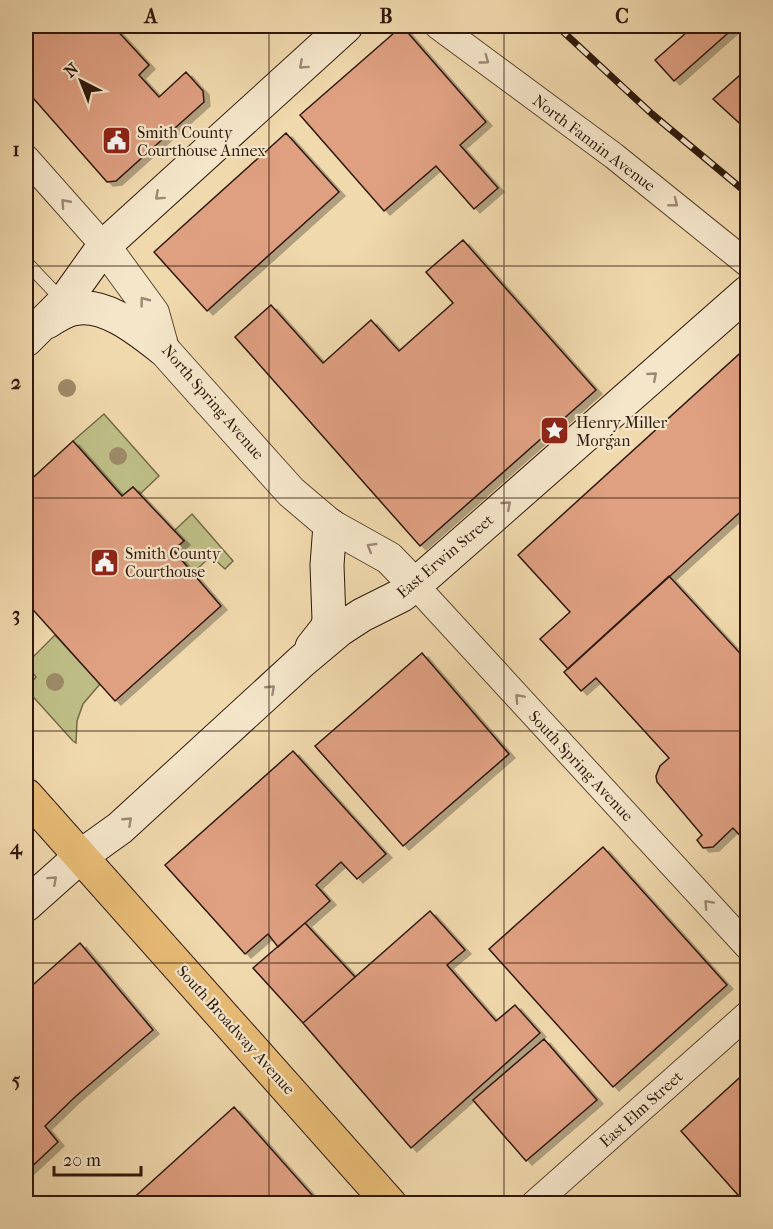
<svg xmlns="http://www.w3.org/2000/svg" width="773" height="1229" font-family="'IM FELL French Canon',serif">
  <defs>
    <filter id="shadow"><feDropShadow dx="6" dy="4" stdDeviation="0" flood-color="#0004"/></filter>
  </defs>
  <rect width="100%" height="100%" fill="#f0d9ad"/>
  <filter id="stains"><feTurbulence type="fractalNoise" baseFrequency=".00333" numOctaves="4"/><feColorMatrix values="0 0 0 0 .2 0 0 0 0 .09 0 0 0 0 .02 0 0 0 .5 -.17"/></filter>
  <radialGradient id="worn" r=".72"><stop offset=".6" stop-color="#630" stop-opacity="0"/><stop offset="1" stop-color="#630" stop-opacity=".3"/></radialGradient>
  <path fill="#bebe86" stroke="#766b48" stroke-width="1.5" d="M 104,414 L 159,476 L 140,494 L 133,487 L 122,496 L 73,441 Z
    M 192,514 L 233,561 L 225,569 L 211,556 L 193,573 L 173,550 L 184,541 L 174,531 Z
    M 55,635 L 100,684 L 83,704 L 77,721 L 76,743 L 73,741 L 26,689 L 36,677 L 26,664 Z"/>
  <path fill="#dfa082" stroke="#2f180a" stroke-width="1.5" filter="url(#shadow)" d="M 26,26 L 113,26 L 149,65 L 139,75 L 159,97 L 186,72 L 203,91 L 204,102 L 116,181 L 107,182 L 26,90 Z
    M 402,26 L 486,122 L 460,145 L 498,188 L 474,209 L 436,166 L 384,211 L 300,115 Z
    M 694,26 L 736,26 L 674,81 L 655,60 Z
    M 748,68 L 748,131 L 713,99 Z
    M 286,133 L 339,192 L 207,311 L 154,252 Z
    M 463,240 L 596,390 L 420,546 L 235,337 L 271,305 L 323,363 L 371,320 L 399,351 L 453,303 L 426,272 Z
    M 748,346 L 748,505 L 568,669 L 540,639 L 570,612 L 518,555 Z
    M 73,441 L 122,496 L 133,487 L 184,541 L 173,550 L 221,606 L 115,701 L 26,602 L 26,484 Z
    M 669,576 L 748,662 L 748,844 L 733,828 L 713,847 L 703,848 L 697,840 L 702,835 L 657,782 L 656,776 L 660,766 L 669,758 L 596,678 L 581,691 L 564,672 Z
    M 422,653 L 509,754 L 403,846 L 315,746 Z
    M 293,751 L 386,854 L 357,879 L 341,862 L 316,885 L 330,901 L 278,947 L 268,934 L 245,954 L 165,865 Z
    M 603,847 L 727,985 L 613,1087 L 489,949 Z
    M 430,911 L 465,950 L 447,965 L 496,1021 L 515,1005 L 540,1033 L 411,1148 L 303,1023 Z
    M 305,923 L 355,977 L 303,1023 L 253,968 Z
    M 80,943 L 153,1030 L 75,1097 L 45,1126 L 58,1142 L 26,1172 L 26,991 Z
    M 544,1039 L 597,1100 L 526,1161 L 473,1100 Z
    M 748,1070 L 748,1204 L 746,1204 L 681,1131 Z
    M 234,1107 L 320,1204 L 127,1204 Z"/>
  <g fill="none" stroke-linecap="round" stroke-linejoin="round">
    <defs>
      <path id="service" d="M 26,262 L 64,302"/>
      <path id="minor" d="M 438,26 L 614,156 L 748,264
        M 26,158 L 104,246
        M 415,585 L 748,947
        M 534,1204 L 748,1014"/>
      <path id="tertiary" d="M 104,246 L 153,313 L 163,349 L 291,492 L 330,525 L 389,558 L 415,585"/>
      <path id="secondary" d="M 47,322 C 55,317 64,311 73,309 C 104,301 140,331 163,349
        M 26,340 L 64,302 L 104,246 L 346,26
        M 312,647 L 327,628 L 329,620 L 327,565 L 330,525
        M 26,905 L 81,856 L 120,828 L 302,661 L 339,630 L 362,615 L 402,595 L 415,585 L 748,292"/>
      <path id="primary" d="M 26,795 L 390,1204"/>
    </defs>
    <use href="#service" stroke="#5f4833" stroke-width="14"/>
    <use href="#minor" stroke="#5f4833" stroke-width="28"/>
    <use href="#tertiary" stroke="#5f4833" stroke-width="34"/>
    <use href="#secondary" stroke="#2f180a" stroke-width="35"/>
    <use href="#primary" stroke="#2f180a" stroke-width="35"/>
    <use href="#service" stroke="#f5e6ca" stroke-width="12"/>
    <use href="#minor" stroke="#f5e6ca" stroke-width="26"/>
    <use href="#tertiary" stroke="#f5e6ca" stroke-width="32"/>
    <use href="#secondary" stroke="#f5e6ca" stroke-width="33"/>
    <use href="#primary" stroke="#e8bc76" stroke-width="33"/>
    <defs>
      <path id="rail" d="M 557,26 L 652,114 L 748,194"/>
    </defs>
    <use href="#rail" stroke="#2f180a" stroke-width="7"/>
    <use href="#rail" stroke="#f5e6ca" stroke-width="4.5" stroke-dasharray="14" stroke-linecap="butt"/>
  </g>
  <g fill="#9e8a68">
    <circle cx="67" cy="388" r="9"/>
    <circle cx="118" cy="456" r="9"/>
    <circle cx="55" cy="682" r="9"/>
  </g>
  <defs><path id="oneway-chevron" d="M-2-3.5L2.5 0L-2 3.5" fill="none" stroke-width="1.6" stroke-linecap="round" stroke-linejoin="round" transform="scale(1.5)"/></defs>
  <g stroke="#9c8974">
    <use href="#oneway-chevron" transform="translate(485 60) rotate(36)"/>
    <use href="#oneway-chevron" transform="translate(303 65) rotate(138)"/>
    <use href="#oneway-chevron" transform="translate(159 196) rotate(138)"/>
    <use href="#oneway-chevron" transform="translate(65 203) rotate(-132)"/>
    <use href="#oneway-chevron" transform="translate(674 203) rotate(38)"/>
    <use href="#oneway-chevron" transform="translate(144 301) rotate(-127)"/>
    <use href="#oneway-chevron" transform="translate(653 376) rotate(-41)"/>
    <use href="#oneway-chevron" transform="translate(507 505) rotate(-41)"/>
    <use href="#oneway-chevron" transform="translate(371 547) rotate(-149)"/>
    <use href="#oneway-chevron" transform="translate(271 689) rotate(-43)"/>
    <use href="#oneway-chevron" transform="translate(519 698) rotate(-133)"/>
    <use href="#oneway-chevron" transform="translate(128 821) rotate(-43)"/>
    <use href="#oneway-chevron" transform="translate(53 880) rotate(-42)"/>
    <use href="#oneway-chevron" transform="translate(708 904) rotate(-133)"/>
  </g>
  <path fill="none" stroke="#2f180a" stroke-width="1.5" stroke-opacity="0.55" d="M 269,26 L 269,1204M 504,26 L 504,1204M 26,266 L 748,266M 26,498 L 748,498M 26,731 L 748,731M 26,963 L 748,963"/>
  <defs>
    <symbol id="civic-square" viewBox="-11 -11 22 22"><rect x="-9" y="-9" width="18" height="18" rx="4" fill="#8f2418" stroke="#f5e6ca"/><path d="M-.6-6.5H3V-4.5H.6V-3L4-1V1h2V6H-6V1h2V-1L-.6-3ZM-1.2 2.5V6h2.4V2.5Z" fill="#fff"/></symbol>
    <symbol id="sight-square" viewBox="-11 -11 22 22"><rect x="-9" y="-9" width="18" height="18" rx="4" fill="#8f2418" stroke="#f5e6ca"/><path d="M0-6L1.8-2.2L6-1.7L2.9 1.2L3.7 5.4L0 3.3L-3.7 5.4L-2.9 1.2L-6-1.7L-1.8-2.2Z" fill="#fff"/></symbol>
  </defs>
  <g fill-rule="evenodd">
    <use href="#civic-square" x="100" y="124" width="33" height="33"/>
    <use href="#sight-square" x="538" y="414" width="33" height="33"/>
    <use href="#civic-square" x="88" y="546" width="33" height="33"/>
  </g>
  <g text-anchor="middle" dominant-baseline="central" stroke-width="4.5" stroke-linejoin="round" paint-order="stroke">
    <g font-size="16" fill="#2f180a" stroke="#f5e6ca" text-anchor="start">
      <text x="137" y="132">Smith County<tspan x="137" dy="18">Courthouse Annex</tspan></text>
      <text x="576" y="422">Henry Miller<tspan x="576" dy="18">Morgan</tspan></text>
      <text x="125" y="553">Smith County<tspan x="125" dy="18">Courthouse</tspan></text>
    </g>
    <g font-size="16" fill="#2f180a" stroke="#f5e6ca">
      <text transform="translate(594 143) rotate(37)">North Fannin Avenue</text>
      <text transform="translate(213 402) rotate(49)">North Spring Avenue</text>
      <text transform="translate(445 556) rotate(-40)">East Erwin Street</text>
      <text transform="translate(581 766) rotate(47)">South Spring Avenue</text>
      <text transform="translate(236 1030) rotate(48)">South Broadway Avenue</text>
      <text transform="translate(641 1109) rotate(-42)">East Elm Street</text>
    </g>
  </g>
  <rect width="773" height="1229" fill="none" stroke="#f0d9ad" stroke-width="66"/>
  <g transform="translate(81 81) rotate(318)" stroke="#f5e6ca" stroke-width="4.5" paint-order="stroke">
  <path d="M0-4.5L10 22L0 15L-10 22Z" fill="#2f180a"/>
  <text y="-9" font-size="16" font-weight="bold" text-anchor="middle" fill="#2f180a">N</text>
  </g>
  <path d="M54 1166v9h87v-9" fill="none" stroke="#2f180a" stroke-width="3"/>
  <text x="63" y="1166" font-size="18" fill="#2f180a" stroke="#f5e6ca" stroke-width="4.5" paint-order="stroke">20 m</text>
  <rect x="33" y="33" width="707" height="1163" fill="none" stroke="#2f180a" stroke-width="2"/>
  <g font-size="20" text-anchor="middle" font-weight="bold" fill="#2f180a">
    <text x="151" y="23">A</text>
    <text x="386" y="23">B</text>
    <text x="622" y="23">C</text>
    <text x="16" y="156">1</text>
    <text x="16" y="389">2</text>
    <text x="16" y="621">3</text>
    <text x="16" y="854">4</text>
    <text x="16" y="1087">5</text>
  </g>
  <rect width="100%" height="100%" filter="url(#stains)"/>
  <rect width="100%" height="100%" fill="url(#worn)"/>
</svg>
